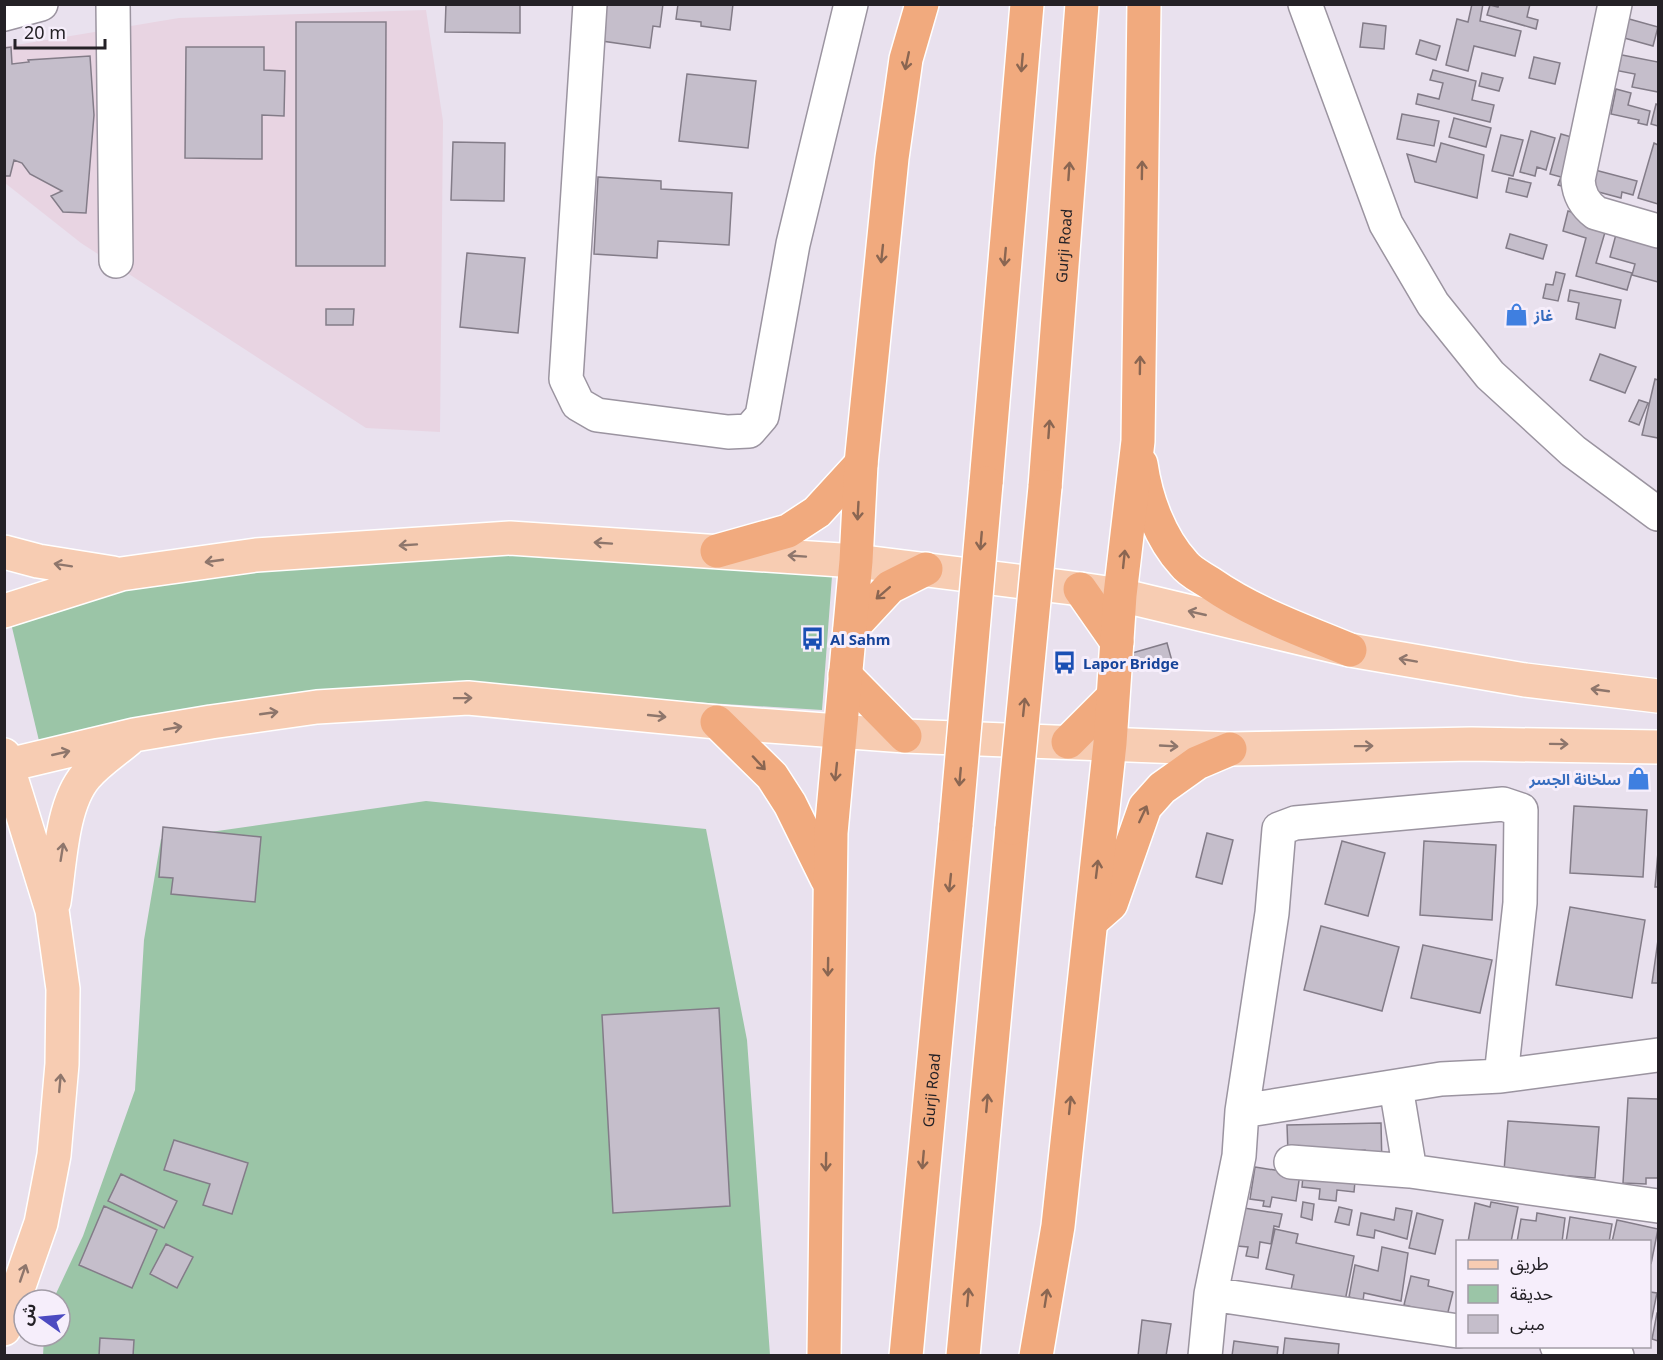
<svg xmlns="http://www.w3.org/2000/svg" width="1663" height="1360" font-family="'Noto Sans','Noto Sans Arabic',sans-serif">
  <rect width="100%" height="100%" fill="#e9e1ee"/>
  <path fill="#e8d4e2" d="M 426,10 L 443,121 L 440,432 L 366,428 L 81,243 L 5,183 L 4,47 L 179,18 Z"/>
  <path fill="#9bc5a7" d="M 428,549 L 698,563 L 832,576 L 822,710 L 435,686 L 40,745 L 10,619 L 134,586 Z
    M 426,801 L 706,829 L 747,1040 L 770,1355 L 43,1356 L 44,1336 L 60,1336 L 60,1300 L 53,1300 L 83,1236 L 135,1090 L 144,940 L 161,839 Z"/>
  <path fill="#c5becb" stroke="#837c88" stroke-width="1.5" d="M 446,4 L 520,4 L 520,33 L 445,32 Z
    M 607,4 L 663,4 L 660,27 L 653,26 L 650,48 L 602,41 Z
    M 678,4 L 733,4 L 730,30 L 701,26 L 701,22 L 676,19 Z
    M 1472,4 L 1483,4 L 1480,21 L 1521,31 L 1515,56 L 1474,46 L 1468,71 L 1446,65 L 1457,19 L 1468,22 Z
    M 1499,4 L 1530,4 L 1527,17 L 1538,20 L 1536,29 L 1487,15 L 1490,5 L 1498,7 Z
    M 1622,17 L 1658,27 L 1653,46 L 1617,36 Z
    M 296,22 L 386,22 L 385,266 L 296,266 Z
    M 1363,23 L 1386,26 L 1384,49 L 1360,47 Z
    M 1420,40 L 1440,46 L 1436,60 L 1416,54 Z
    M 11,47 L 12,64 L 29,62 L 28,60 L 90,56 L 94,115 L 86,213 L 63,212 L 51,196 L 62,191 L 30,174 L 22,163 L 14,160 L 10,176 L 4,176 L 4,48 Z
    M 186,47 L 264,47 L 264,70 L 285,71 L 284,116 L 262,115 L 262,159 L 185,158 Z
    M 1617,54 L 1658,62 L 1658,92 L 1632,87 L 1635,74 L 1614,70 Z
    M 1534,57 L 1560,63 L 1555,84 L 1529,78 Z
    M 1433,70 L 1476,81 L 1472,100 L 1494,105 L 1490,122 L 1416,104 L 1418,94 L 1439,99 L 1443,83 L 1430,80 Z
    M 1482,73 L 1503,78 L 1499,91 L 1479,86 Z
    M 687,74 L 756,81 L 748,148 L 679,141 Z
    M 1616,89 L 1631,93 L 1628,105 L 1650,111 L 1647,125 L 1638,123 L 1639,120 L 1611,114 Z
    M 1656,104 L 1658,105 L 1658,126 L 1651,124 Z
    M 1402,114 L 1439,121 L 1434,146 L 1397,139 Z
    M 1454,118 L 1491,128 L 1486,147 L 1449,137 Z
    M 1531,131 L 1555,138 L 1546,170 L 1537,167 L 1535,176 L 1520,172 Z
    M 1561,134 L 1585,141 L 1572,189 L 1558,185 L 1561,177 L 1550,174 Z
    M 1501,135 L 1523,140 L 1513,176 L 1492,171 Z
    M 453,142 L 505,143 L 504,201 L 451,200 Z
    M 1441,143 L 1484,155 L 1477,198 L 1415,182 L 1407,154 L 1436,162 Z
    M 1654,143 L 1658,145 L 1658,204 L 1638,198 Z
    M 1595,170 L 1637,181 L 1633,195 L 1622,192 L 1621,198 L 1591,190 Z
    M 598,177 L 661,181 L 661,189 L 732,193 L 729,245 L 658,241 L 657,258 L 594,254 Z
    M 1509,178 L 1531,183 L 1527,197 L 1506,192 Z
    M 1568,211 L 1608,222 L 1596,263 L 1632,273 L 1627,290 L 1576,276 L 1586,238 L 1563,231 Z
    M 1619,223 L 1658,240 L 1658,282 L 1632,275 L 1635,264 L 1610,257 Z
    M 1510,234 L 1547,245 L 1543,259 L 1506,248 Z
    M 467,253 L 525,258 L 518,333 L 460,327 Z
    M 1556,272 L 1565,274 L 1558,301 L 1543,298 L 1546,284 L 1553,285 Z
    M 1570,290 L 1621,300 L 1615,328 L 1576,319 L 1579,303 L 1568,301 Z
    M 326,309 L 354,309 L 353,325 L 326,325 Z
    M 1600,354 L 1636,367 L 1625,393 L 1590,380 Z
    M 1655,379 L 1658,380 L 1658,438 L 1642,435 Z
    M 1639,400 L 1648,403 L 1639,425 L 1629,421 Z
    M 1167,643 L 1172,661 L 1136,671 L 1132,653 Z
    M 1574,806 L 1647,810 L 1643,877 L 1570,873 Z
    M 163,827 L 261,837 L 255,902 L 171,894 L 173,878 L 159,877 Z
    M 1207,833 L 1233,840 L 1222,884 L 1196,877 Z
    M 1342,841 L 1385,853 L 1368,916 L 1325,904 Z
    M 1424,841 L 1496,845 L 1492,920 L 1420,915 Z
    M 1658,852 L 1658,887 L 1655,887 Z
    M 1570,907 L 1645,920 L 1632,998 L 1556,985 Z
    M 1321,926 L 1399,947 L 1382,1011 L 1304,990 Z
    M 1658,940 L 1658,983 L 1652,983 Z
    M 1423,945 L 1492,960 L 1480,1013 L 1411,998 Z
    M 719,1008 L 730,1206 L 613,1213 L 602,1015 Z
    M 1628,1098 L 1658,1099 L 1658,1178 L 1646,1178 L 1646,1184 L 1623,1183 Z
    M 1508,1121 L 1599,1127 L 1595,1178 L 1504,1171 Z
    M 1381,1123 L 1382,1166 L 1365,1166 L 1365,1150 L 1288,1153 L 1287,1125 Z
    M 174,1140 L 248,1163 L 232,1214 L 203,1205 L 210,1184 L 164,1170 Z
    M 1304,1164 L 1356,1171 L 1354,1192 L 1337,1190 L 1336,1201 L 1319,1199 L 1320,1189 L 1302,1187 Z
    M 1255,1167 L 1300,1174 L 1296,1201 L 1272,1197 L 1270,1207 L 1263,1206 L 1264,1201 L 1250,1199 Z
    M 121,1174 L 177,1201 L 164,1228 L 108,1201 Z
    M 1303,1202 L 1314,1204 L 1312,1220 L 1301,1217 Z
    M 1491,1202 L 1518,1207 L 1511,1242 L 1468,1242 L 1475,1203 L 1490,1207 Z
    M 104,1206 L 157,1230 L 132,1288 L 79,1265 Z
    M 1339,1207 L 1352,1210 L 1349,1225 L 1335,1222 Z
    M 1244,1208 L 1282,1214 L 1279,1227 L 1274,1226 L 1271,1244 L 1260,1242 L 1258,1258 L 1246,1256 L 1248,1247 L 1237,1246 Z
    M 1396,1208 L 1412,1211 L 1407,1239 L 1375,1230 L 1374,1238 L 1357,1235 L 1361,1213 L 1394,1220 Z
    M 1417,1213 L 1443,1220 L 1435,1254 L 1409,1248 Z
    M 1537,1213 L 1565,1218 L 1562,1242 L 1517,1242 L 1521,1219 L 1536,1221 Z
    M 1570,1217 L 1612,1224 L 1609,1242 L 1566,1242 Z
    M 1617,1220 L 1658,1229 L 1651,1264 L 1650,1242 L 1612,1242 Z
    M 1275,1229 L 1298,1234 L 1296,1243 L 1354,1256 L 1345,1301 L 1291,1290 L 1294,1275 L 1266,1269 Z
    M 166,1244 L 193,1257 L 177,1288 L 150,1274 Z
    M 1382,1247 L 1408,1253 L 1401,1301 L 1364,1293 L 1363,1301 L 1349,1297 L 1355,1265 L 1378,1271 Z
    M 1411,1276 L 1429,1280 L 1428,1286 L 1453,1292 L 1447,1316 L 1404,1305 Z
    M 1650,1292 L 1657,1293 L 1650,1327 Z
    M 1657,1313 L 1658,1313 L 1658,1341 L 1652,1339 Z
    M 1142,1320 L 1171,1324 L 1166,1356 L 1138,1356 Z
    M 100,1338 L 134,1340 L 133,1356 L 99,1356 Z
    M 1285,1338 L 1339,1344 L 1338,1356 L 1283,1356 Z
    M 1234,1341 L 1278,1347 L 1277,1356 L 1232,1356 Z"/>
  <g fill="none" stroke-linecap="round" stroke-linejoin="round">
    <defs>
      <path id="minor" d="M 113,4 L 116,261
        M 590,4 L 566,379 L 578,404 L 597,415 L 728,432 L 749,431 L 762,416 L 793,244 L 851,4
        M 1305,4 L 1386,224 L 1433,304 L 1490,375 L 1573,451 L 1658,514
        M 1615,4 L 1578,180 C 1579,194 1584,204 1596,213 L 1658,231
        M 4,14 L 41,4
        M 1396,1087 L 1410,1171
        M 1242,1111 L 1272,913 L 1279,829 L 1295,823 L 1503,804 L 1521,810 L 1520,903 L 1501,1076
        M 1291,1162 L 1410,1171 L 1658,1206
        M 1211,1294 L 1239,1156 L 1242,1111 L 1441,1079 L 1501,1076 L 1658,1055
        M 1557,1346 L 1617,1356
        M 1205,1356 L 1211,1294 L 1458,1331"/>
      <path id="major" d="M 4,552 L 38,561 L 113,573
        M 4,611 L 121,574 L 256,555 L 510,538 L 856,561 L 1080,589 L 1120,595 L 1350,650 L 1525,680 L 1658,696
        M 4,755 L 52,910 L 63,989 L 62,1064 L 54,1155 L 41,1223 L 4,1329
        M 4,766 L 134,735 L 211,722 L 317,707 L 468,698 L 717,722 L 905,736 L 1230,749 L 1471,744 L 1658,747
        M 54,902 C 60,865 61,805 86,776 C 98,762 115,751 129,739"/>
      <g id="highway">
        <path d="M 1141,464 C 1146,499 1160,538 1184,564 C 1190,572 1201,577 1210,583 C 1253,613 1302,630 1350,650"/>
        <path d="M 986,483 L 1027,4"/>
        <path id="s1" d="M 1045,487 L 1082,4"/>
        <path d="M 717,551 L 788,531 L 817,512 L 861,464"/>
        <path d="M 1080,589 L 1117,642"/>
        <path d="M 850,630 L 890,587 L 926,569"/>
        <path d="M 845,675 L 905,736"/>
        <path d="M 717,722 L 772,776 L 790,804 L 827,879"/>
        <path d="M 1068,742 L 1112,698"/>
        <path d="M 1095,918 L 1111,904 L 1145,807 L 1162,788 L 1197,763 L 1230,749"/>
        <path d="M 824,1356 L 831,833 L 856,561 L 861,464 L 892,158 L 906,59 L 922,4"/>
        <path id="s2" d="M 906,1356 L 956,824"/>
        <path d="M 963,1356 L 1012,828"/>
        <path d="M 1036,1356 L 1058,1226 L 1110,743 L 1120,595 L 1138,441 L 1144,4"/>
      </g>
    </defs>
    <use href="#minor" stroke="#9b94a0" stroke-width="36"/>
    <use href="#major" stroke="#fff" stroke-width="36"/>
    <use href="#highway" stroke="#fff" stroke-width="36"/>
    <use href="#minor" stroke="#fff" stroke-width="33"/>
    <use href="#major" stroke="#f7ccb2" stroke-width="33"/>
    <use href="#highway" stroke="#f1aa7e" stroke-width="33"/>
    <defs>
      <path id="highway-bridge" d="M 956,824 L 986,483
        M 1012,828 L 1045,487"/>
    </defs>
    <use href="#highway-bridge" stroke="#fff" stroke-width="36" stroke-linecap="butt"/>
    <use href="#highway-bridge" stroke="#f1aa7e" stroke-width="33"/>
  </g>
  <defs><path id="oneway-shaft" d="M-6 0H5M1.5-3L5.5 0L1.5 3" fill="none" stroke-width="1.6" stroke-linecap="round" stroke-linejoin="round" transform="scale(1.5)"/></defs>
  <g stroke="#8a6652">
    <use href="#oneway-shaft" transform="translate(907 61) rotate(102)"/>
    <use href="#oneway-shaft" transform="translate(1022 63) rotate(95)"/>
    <use href="#oneway-shaft" transform="translate(1142 170) rotate(-89)"/>
    <use href="#oneway-shaft" transform="translate(1069 171) rotate(-86)"/>
    <use href="#oneway-shaft" transform="translate(882 254) rotate(96)"/>
    <use href="#oneway-shaft" transform="translate(1005 257) rotate(95)"/>
    <use href="#oneway-shaft" transform="translate(1140 365) rotate(-89)"/>
    <use href="#oneway-shaft" transform="translate(1049 429) rotate(-86)"/>
    <use href="#oneway-shaft" transform="translate(858 511) rotate(93)"/>
    <use href="#oneway-shaft" transform="translate(981 541) rotate(95)"/>
    <use href="#oneway-shaft" transform="translate(1124 559) rotate(-84)"/>
    <use href="#oneway-shaft" transform="translate(883 593) rotate(139)"/>
    <use href="#oneway-shaft" transform="translate(1024 707) rotate(-84)"/>
    <use href="#oneway-shaft" transform="translate(759 763) rotate(47)"/>
    <use href="#oneway-shaft" transform="translate(836 772) rotate(96)"/>
    <use href="#oneway-shaft" transform="translate(960 777) rotate(95)"/>
    <use href="#oneway-shaft" transform="translate(1143 814) rotate(-65)"/>
    <use href="#oneway-shaft" transform="translate(1097 869) rotate(-83)"/>
    <use href="#oneway-shaft" transform="translate(950 883) rotate(96)"/>
    <use href="#oneway-shaft" transform="translate(828 967) rotate(91)"/>
    <use href="#oneway-shaft" transform="translate(987 1103) rotate(-85)"/>
    <use href="#oneway-shaft" transform="translate(1070 1105) rotate(-84)"/>
    <use href="#oneway-shaft" transform="translate(923 1160) rotate(95)"/>
    <use href="#oneway-shaft" transform="translate(826 1162) rotate(91)"/>
    <use href="#oneway-shaft" transform="translate(968 1297) rotate(-85)"/>
    <use href="#oneway-shaft" transform="translate(1046 1298) rotate(-81)"/>
  </g>
  <g stroke="#8e766c">
    <use href="#oneway-shaft" transform="translate(603 543) rotate(-176)"/>
    <use href="#oneway-shaft" transform="translate(408 545) rotate(176)"/>
    <use href="#oneway-shaft" transform="translate(797 556) rotate(-176)"/>
    <use href="#oneway-shaft" transform="translate(214 561) rotate(172)"/>
    <use href="#oneway-shaft" transform="translate(63 565) rotate(-171)"/>
    <use href="#oneway-shaft" transform="translate(1197 613) rotate(-167)"/>
    <use href="#oneway-shaft" transform="translate(1408 660) rotate(-170)"/>
    <use href="#oneway-shaft" transform="translate(1600 690) rotate(-172)"/>
    <use href="#oneway-shaft" transform="translate(463 698) rotate(-1)"/>
    <use href="#oneway-shaft" transform="translate(269 713) rotate(-8)"/>
    <use href="#oneway-shaft" transform="translate(657 716) rotate(6)"/>
    <use href="#oneway-shaft" transform="translate(173 728) rotate(-10)"/>
    <use href="#oneway-shaft" transform="translate(1559 744) rotate(1)"/>
    <use href="#oneway-shaft" transform="translate(1169 746) rotate(3)"/>
    <use href="#oneway-shaft" transform="translate(1364 746) rotate(-1)"/>
    <use href="#oneway-shaft" transform="translate(61 753) rotate(-13)"/>
    <use href="#oneway-shaft" transform="translate(62 852) rotate(-81)"/>
    <use href="#oneway-shaft" transform="translate(60 1083) rotate(-85)"/>
    <use href="#oneway-shaft" transform="translate(23 1273) rotate(-71)"/>
  </g>
  <defs>
    <symbol id="shop-bare" viewBox="-9 -9 18 18"><path d="M-5-2.5h2.3a2.7 3.5 0 0 1 5.4 0H5L5.5 6h-11ZM-1.5-2.5h3a1.5 2.3 0 0 0-3 0Z" fill="#3f7fe0" stroke="#f6eefb" stroke-width="2.5" paint-order="stroke"/></symbol>
    <symbol id="bus-bare" viewBox="-9 -9 18 18"><path d="M-5-6H5V4H4V6H2V4H-2V6H-4V4H-5ZM-3.5-4V0h7V-4ZM-3.5 1.2v1.5H-2V1.2ZM2 1.2v1.5H3.5V1.2Z" fill="#1a4fb4" stroke="#f6eefb" stroke-width="2.5" paint-order="stroke"/></symbol>
  </defs>
  <g fill-rule="evenodd">
    <use href="#shop-bare" x="1500" y="298" width="33" height="33"/>
    <use href="#bus-bare" x="796" y="622" width="33" height="33"/>
    <use href="#bus-bare" x="1048" y="646" width="33" height="33"/>
    <use href="#shop-bare" x="1622" y="762" width="33" height="33"/>
  </g>
  <g text-anchor="middle" dominant-baseline="central" stroke-width="6" stroke-linejoin="round" paint-order="stroke">
    <g font-size="15" fill="#242126" stroke="#f6eefb">
      <text stroke="none"><textPath href="#s1" startOffset="242">Gurji Road</textPath></text>
      <text stroke="none"><textPath href="#s2" startOffset="267">Gurji Road</textPath></text>
    </g>
    <g font-size="15" font-weight="bold" fill="#366cbe" stroke="#f6eefb" text-anchor="start">
      <text x="1534" y="315">غاز</text>
      <text x="1621" y="779" text-anchor="end">سلخانة الجسر</text>
    </g>
    <g font-size="15" font-weight="bold" fill="#164399" stroke="#f6eefb" text-anchor="start">
      <text x="830" y="639">Al Sahm</text>
      <text x="1083" y="663">Lapor Bridge</text>
    </g>
  </g>
  <rect width="1663" height="1360" fill="none" stroke="#242126" stroke-width="12"/>
  <rect x="1456" y="1240" width="195" height="108" fill="#f6eefb" stroke="#a29ca6" stroke-width="1.5"/>
  <rect x="1468" y="1260" width="30" height="9" fill="#f7ccb2" stroke="#a29ca6" stroke-width="1.5"/>
  <text x="1510" y="1270" font-size="18" fill="#242126">طريق</text>
  <rect x="1468" y="1285" width="30" height="18" fill="#9bc5a7" stroke="#a29ca6" stroke-width="1.5"/>
  <text x="1510" y="1300" font-size="18" fill="#242126">حديقة</text>
  <rect x="1468" y="1315" width="30" height="18" fill="#c5becb" stroke="#a29ca6" stroke-width="1.5"/>
  <text x="1510" y="1330" font-size="18" fill="#242126">مبنى</text>
  <g transform="translate(42 1318) rotate(285)"><circle r="28" fill="#f6eefb" stroke="#a29ca6" stroke-width="1.5"/>
  <path d="M0-4.5L10 22L0 15L-10 22Z" fill="#4c4ac1"/>
  <text y="-9" font-size="16" font-weight="bold" text-anchor="middle" fill="#242126">ش</text>
  </g>
  <path d="M15 39v9h90v-9" fill="none" stroke="#242126" stroke-width="3"/>
  <text x="24" y="39" font-size="18" fill="#242126" stroke="#f6eefb" stroke-width="4.5" paint-order="stroke">20 m</text>
</svg>
